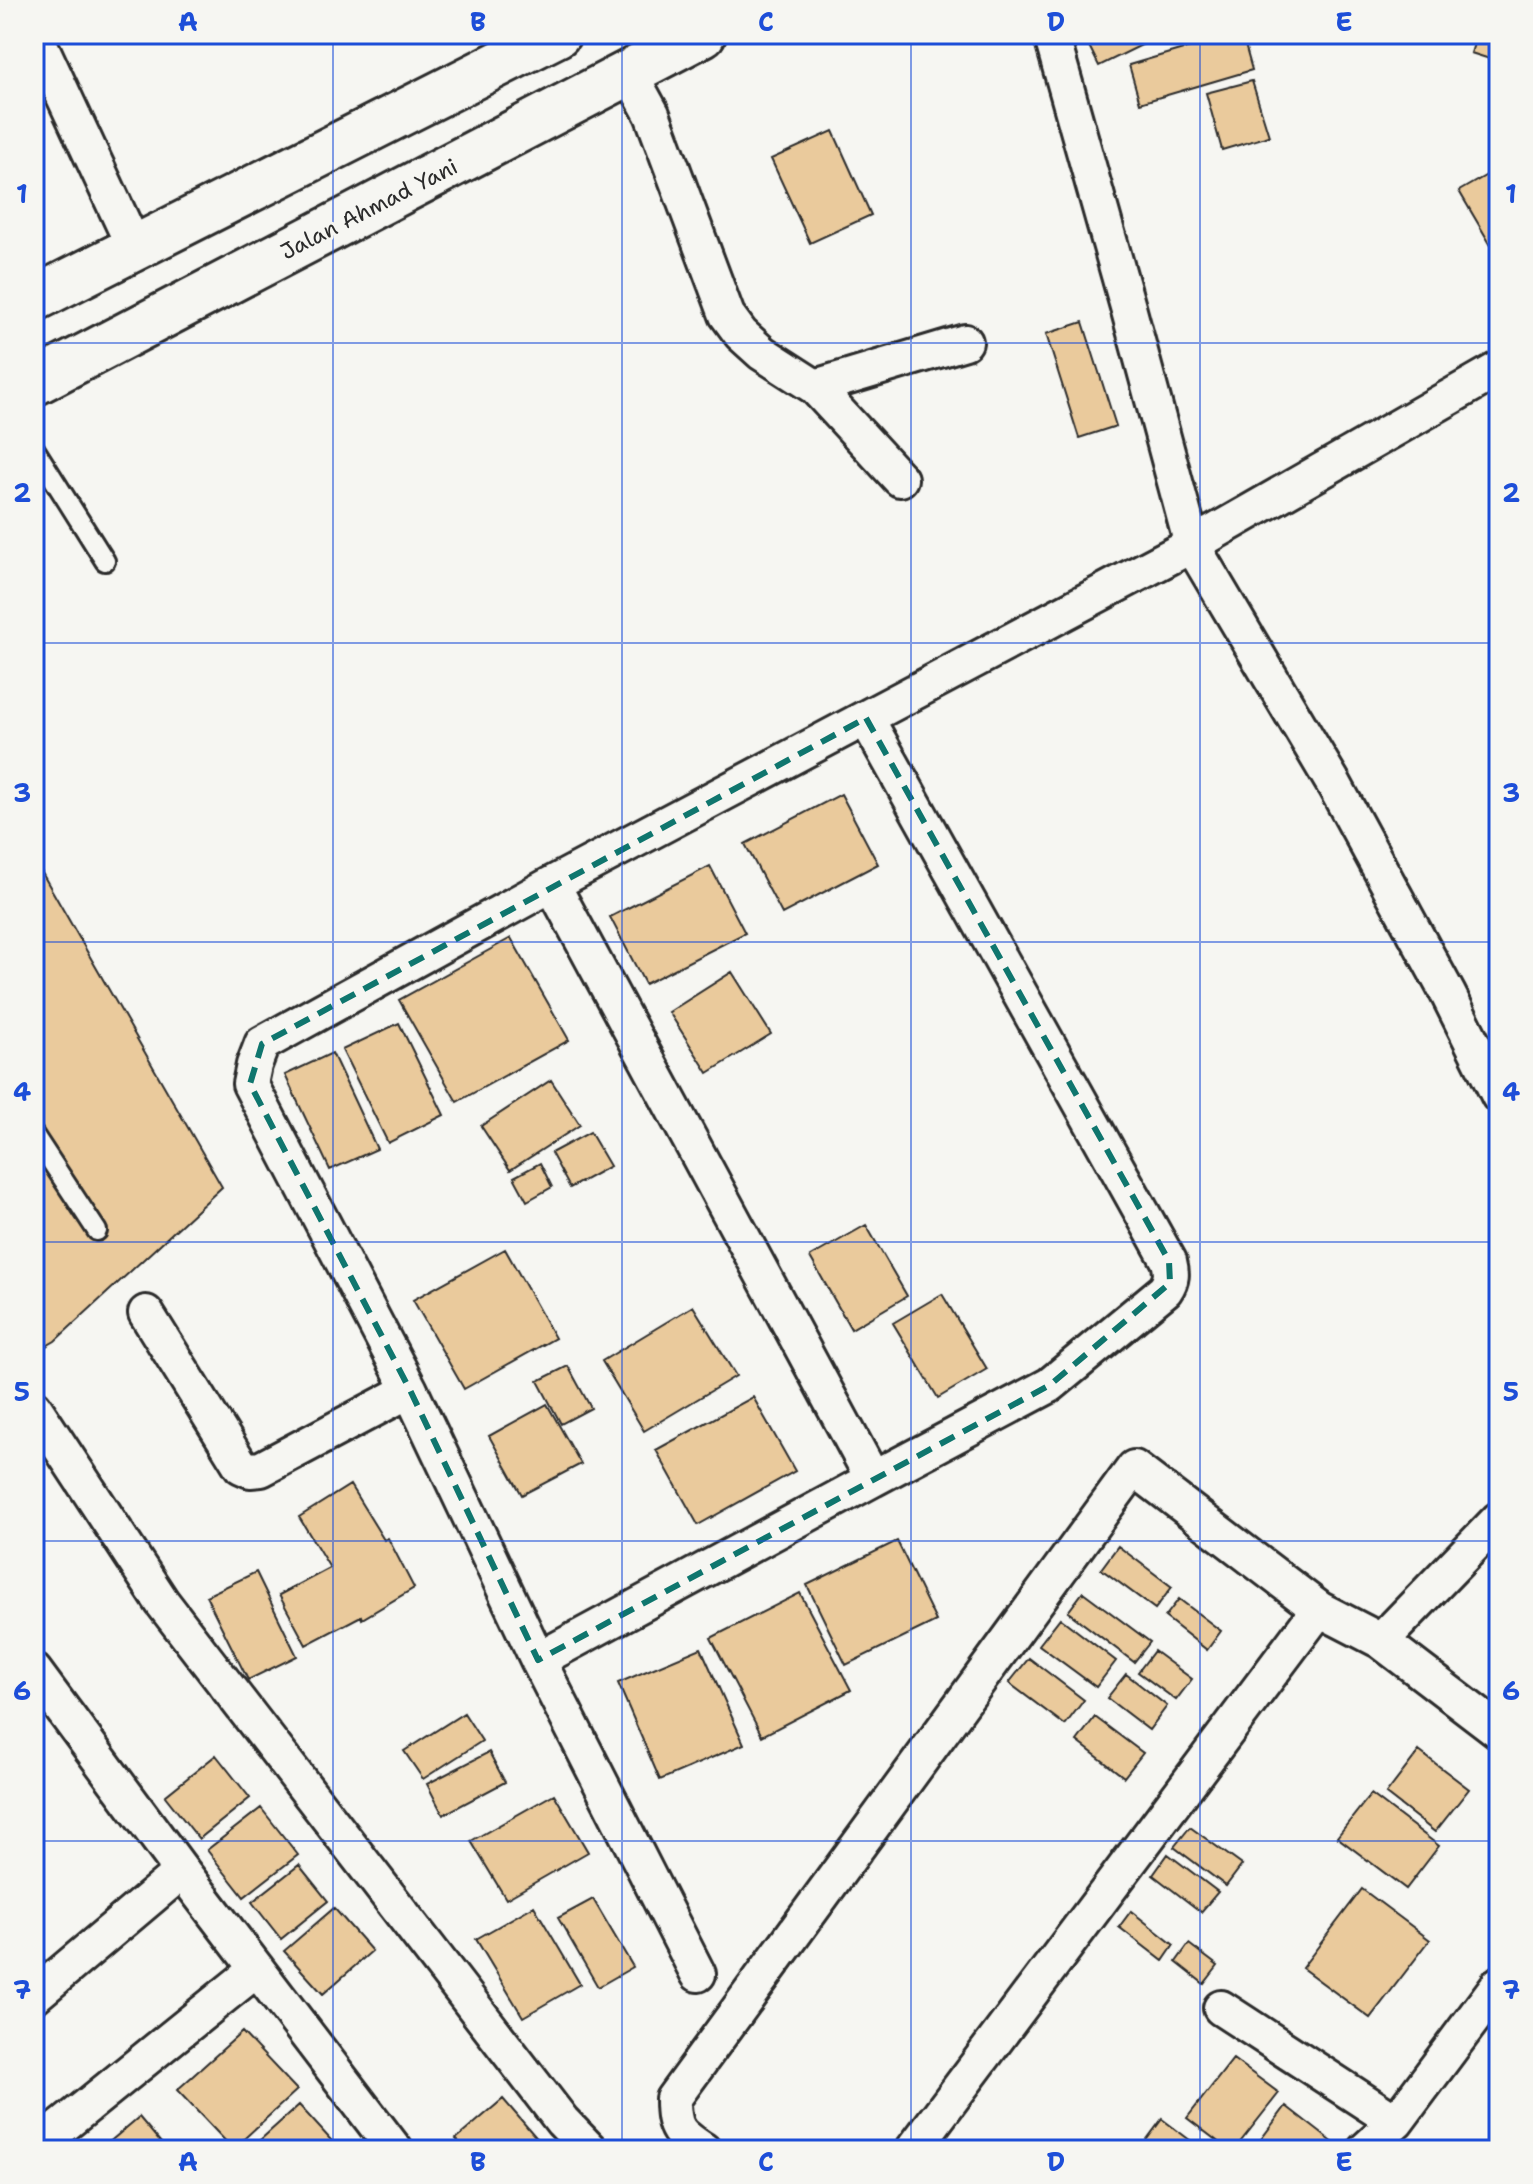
<svg xmlns="http://www.w3.org/2000/svg" width="1533" height="2184" font-family="'Shantell Sans',sans-serif">
  <rect width="100%" height="100%" fill="#f6f6f2"/>
  <filter id="ink" filterUnits="userSpaceOnUse"><feTurbulence type="fractalNoise" baseFrequency=".0125" numOctaves="2"/><feDisplacementMap in="SourceGraphic" scale="16" xChannelSelector="R" yChannelSelector="G"/><feConvolveMatrix kernelMatrix="1 2 1 2 8 2 1 2 1" color-interpolation-filters="sRGB"/></filter>
  <g filter="url(#ink)">
    <path fill="#eaca9c" stroke="#2b2b2b" stroke-width="2" d="M 1094,34 L 1164,34 L 1099,66 L 1085,38 Z
      M 1234,34 L 1242,34 L 1252,70 L 1140,103 L 1129,65 Z
      M 1477,34 L 1499,34 L 1499,62 L 1471,53 Z
      M 1252,81 L 1269,136 L 1222,150 L 1206,93 Z
      M 833,131 L 871,215 L 810,243 L 771,159 Z
      M 1499,168 L 1499,259 L 1459,191 Z
      M 1083,322 L 1116,426 L 1079,438 L 1046,334 Z
      M 841,794 L 878,864 L 782,914 L 745,844 Z
      M 34,859 L 222,1187 L 55,1341 L 34,1353 Z
      M 710,866 L 745,933 L 645,984 L 610,917 Z
      M 511,938 L 569,1040 L 457,1102 L 399,1000 Z
      M 732,972 L 771,1034 L 708,1073 L 669,1012 Z
      M 399,1023 L 444,1115 L 388,1143 L 342,1050 Z
      M 332,1053 L 377,1149 L 330,1170 L 285,1075 Z
      M 551,1080 L 580,1125 L 510,1170 L 481,1126 Z
      M 590,1132 L 610,1166 L 570,1188 L 551,1153 Z
      M 540,1163 L 552,1187 L 527,1201 L 514,1177 Z
      M 866,1225 L 907,1296 L 851,1329 L 810,1257 Z
      M 505,1249 L 555,1338 L 464,1389 L 413,1300 Z
      M 942,1294 L 987,1369 L 938,1398 L 893,1323 Z
      M 693,1306 L 736,1376 L 644,1431 L 602,1361 Z
      M 568,1366 L 591,1408 L 561,1424 L 538,1381 Z
      M 753,1397 L 795,1471 L 698,1525 L 656,1450 Z
      M 547,1404 L 581,1464 L 522,1495 L 489,1436 Z
      M 350,1485 L 384,1540 L 388,1538 L 414,1588 L 362,1619 L 361,1616 L 306,1645 L 279,1595 L 330,1568 L 299,1517 Z
      M 897,1541 L 936,1621 L 846,1665 L 807,1585 Z
      M 1118,1546 L 1172,1587 L 1155,1609 L 1101,1569 Z
      M 256,1572 L 297,1656 L 248,1680 L 206,1596 Z
      M 1083,1592 L 1150,1642 L 1134,1662 L 1068,1612 Z
      M 800,1593 L 851,1690 L 762,1736 L 711,1638 Z
      M 1179,1599 L 1221,1631 L 1207,1650 L 1165,1617 Z
      M 1060,1618 L 1116,1661 L 1096,1687 L 1039,1645 Z
      M 701,1648 L 744,1744 L 660,1780 L 618,1683 Z
      M 1154,1651 L 1192,1679 L 1176,1700 L 1138,1672 Z
      M 1029,1658 L 1084,1700 L 1065,1725 L 1009,1683 Z
      M 1126,1674 L 1167,1706 L 1149,1730 L 1107,1698 Z
      M 464,1713 L 482,1741 L 423,1779 L 404,1751 Z
      M 1095,1717 L 1143,1753 L 1124,1777 L 1077,1741 Z
      M 1419,1751 L 1469,1789 L 1435,1832 L 1386,1794 Z
      M 489,1752 L 505,1782 L 443,1815 L 427,1784 Z
      M 216,1755 L 250,1798 L 199,1839 L 165,1796 Z
      M 554,1794 L 588,1852 L 506,1899 L 471,1841 Z
      M 1371,1794 L 1439,1846 L 1406,1889 L 1337,1837 Z
      M 261,1808 L 298,1855 L 244,1897 L 207,1850 Z
      M 1190,1827 L 1242,1865 L 1226,1886 L 1174,1847 Z
      M 1168,1854 L 1218,1892 L 1201,1912 L 1153,1875 Z
      M 299,1865 L 328,1901 L 281,1939 L 252,1902 Z
      M 1362,1889 L 1430,1940 L 1370,2018 L 1302,1968 Z
      M 593,1899 L 633,1967 L 598,1987 L 558,1918 Z
      M 534,1906 L 580,1984 L 523,2017 L 476,1939 Z
      M 334,1908 L 372,1951 L 323,1994 L 284,1951 Z
      M 1131,1911 L 1174,1945 L 1163,1961 L 1119,1927 Z
      M 1189,1944 L 1218,1966 L 1204,1984 L 1176,1962 Z
      M 242,2032 L 297,2090 L 233,2149 L 177,2090 Z
      M 1233,2059 L 1279,2093 L 1234,2150 L 1229,2150 L 1187,2118 Z
      M 503,2099 L 547,2150 L 466,2150 L 456,2139 Z
      M 299,2105 L 340,2150 L 249,2150 Z
      M 1286,2106 L 1339,2147 L 1336,2150 L 1253,2150 Z
      M 139,2117 L 167,2150 L 100,2150 Z
      M 1162,2119 L 1203,2150 L 1139,2150 Z"/>
    <g fill="none" stroke-linecap="round" stroke-linejoin="round">
      <defs>
        <path id="service" d="M 34,448 L 105,561
          M 34,1135 L 97,1231"/>
        <path id="minor" d="M 35,34 L 135,249
          M 1051,34 L 1128,307 L 1192,545 L 1499,369
          M 630,74 L 652,114 L 727,315 L 741,334 L 762,353 L 815,387 L 900,479
          M 815,387 L 965,342
          M 866,718 L 1169,1261 C 1172,1273 1172,1280 1165,1290 L 1050,1385 L 873,1479
          M 146,1313 L 241,1466 L 250,1470 L 261,1469 L 410,1390
          M 34,1407 L 162,1602 L 562,2121 L 590,2150
          M 1381,1641 L 1499,1519
          M 538,1660 L 873,1479 L 552,884
          M 34,1671 L 182,1871 L 395,2150
          M 698,1974 L 538,1660 L 410,1390 L 250,1084 L 254,1065 L 262,1044 L 552,884 L 1192,545 L 1335,786 L 1448,994 L 1499,1096
          M 34,1996 L 182,1871
          M 1221,2008 L 1396,2122
          M 34,2149 L 257,1969
          M 703,2150 C 679,2134 673,2130 673,2099 L 1134,1468 L 1319,1609 L 1381,1641 L 1499,1731
          M 913,2150 L 1319,1609
          M 1365,2150 L 1396,2122 L 1499,1984"/>
        <path id="trunk" d="M 34,299 L 558,34
          M 34,383 L 703,34"/>
      </defs>
      <use href="#service" stroke="#2b2b2b" stroke-width="24"/>
      <use href="#minor" stroke="#2b2b2b" stroke-width="40"/>
      <use href="#trunk" stroke="#2b2b2b" stroke-width="50"/>
      <use href="#service" stroke="#f6f6f2" stroke-width="18"/>
      <use href="#minor" stroke="#f6f6f2" stroke-width="34"/>
      <use href="#trunk" stroke="#f6f6f2" stroke-width="44"/>
    </g>
  </g>
  <path fill="none" stroke="#0f766e" stroke-width="6" stroke-dasharray="16 10" stroke-linejoin="round" d="M 866,718 L 1169,1261 L 1170,1283 L 1050,1385 L 538,1660 L 410,1390 L 250,1084 L 262,1044 Z"/>
  <path fill="none" stroke="#1d4ed8" stroke-width="2" stroke-opacity="0.55" d="M 333,34 L 333,2150M 622,34 L 622,2150M 911,34 L 911,2150M 1200,34 L 1200,2150M 34,343 L 1499,343M 34,643 L 1499,643M 34,942 L 1499,942M 34,1242 L 1499,1242M 34,1541 L 1499,1541M 34,1841 L 1499,1841"/>
  <g text-anchor="middle" dominant-baseline="central" stroke-width="6" stroke-linejoin="round" paint-order="stroke">
    <g font-size="22" fill="#2b2b2b" stroke="#f6f6f2">
      <text transform="translate(369 209) rotate(-27)">Jalan Ahmad Yani</text>
    </g>
  </g>
  <rect width="1533" height="2184" fill="none" stroke="#f6f6f2" stroke-width="88"/>
  <rect x="44" y="44" width="1445" height="2096" fill="none" stroke="#1d4ed8" stroke-width="3"/>
  <g font-size="26" text-anchor="middle" font-weight="bold" fill="#1d4ed8">
    <text x="188" y="31">A</text>
    <text x="478" y="31">B</text>
    <text x="766" y="31">C</text>
    <text x="1056" y="31">D</text>
    <text x="1344" y="31">E</text>
    <text x="22" y="203">1</text>
    <text x="1511" y="203">1</text>
    <text x="22" y="502">2</text>
    <text x="1511" y="502">2</text>
    <text x="22" y="802">3</text>
    <text x="1511" y="802">3</text>
    <text x="22" y="1101">4</text>
    <text x="1511" y="1101">4</text>
    <text x="22" y="1401">5</text>
    <text x="1511" y="1401">5</text>
    <text x="22" y="1700">6</text>
    <text x="1511" y="1700">6</text>
    <text x="22" y="1999">7</text>
    <text x="1511" y="1999">7</text>
    <text x="188" y="2171">A</text>
    <text x="478" y="2171">B</text>
    <text x="766" y="2171">C</text>
    <text x="1056" y="2171">D</text>
    <text x="1344" y="2171">E</text>
  </g>
</svg>
